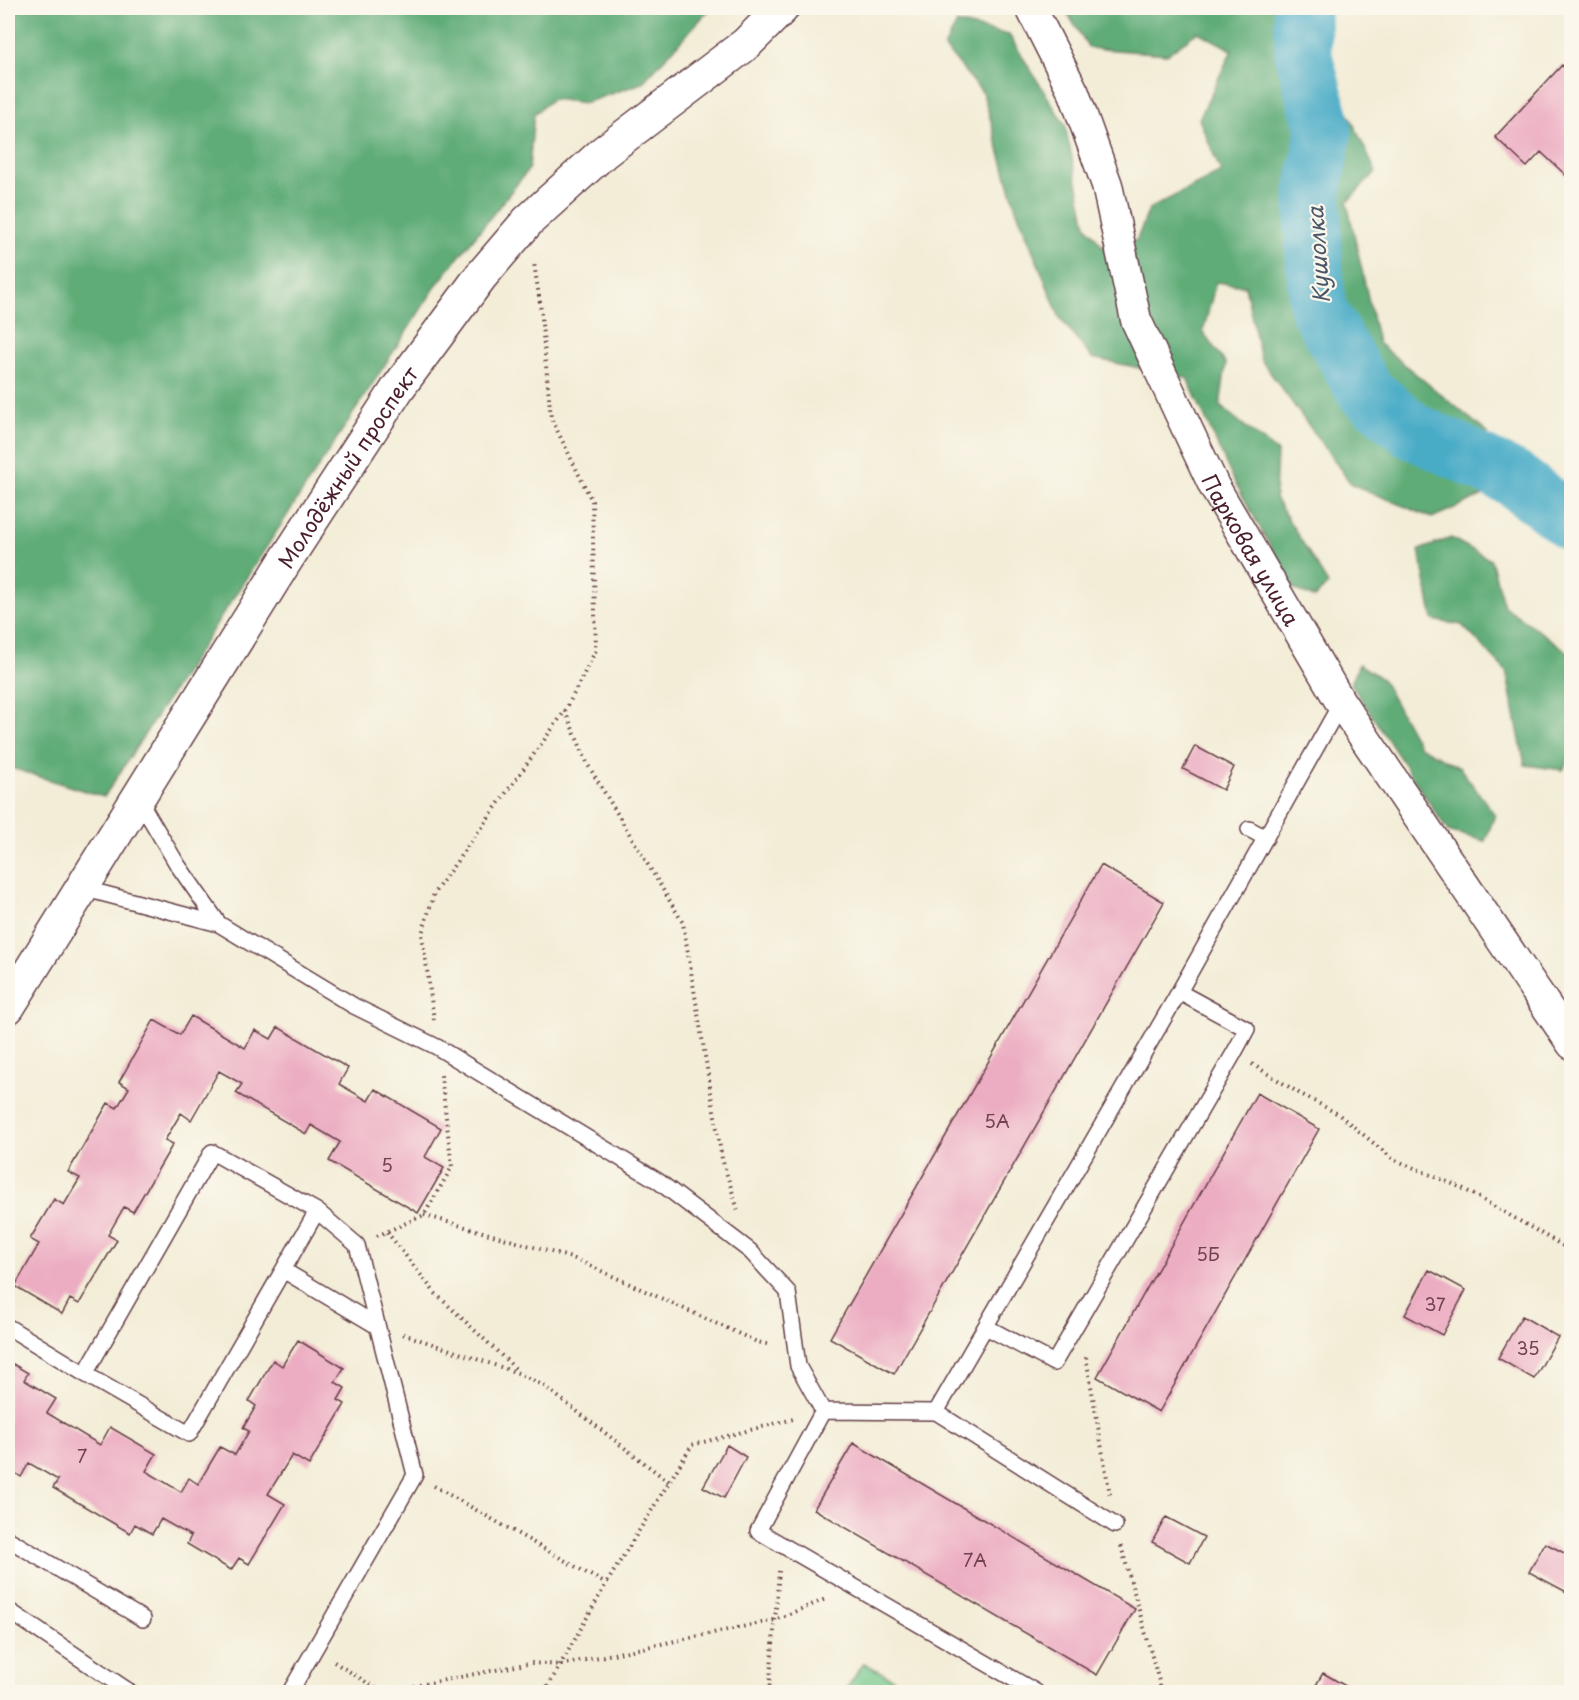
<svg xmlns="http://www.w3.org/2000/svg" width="1579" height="1700" font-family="'Playpen Sans',sans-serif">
  <rect width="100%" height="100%" fill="#fbf7ec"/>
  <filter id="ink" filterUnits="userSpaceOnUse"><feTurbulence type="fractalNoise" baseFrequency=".0167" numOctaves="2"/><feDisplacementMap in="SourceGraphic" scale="12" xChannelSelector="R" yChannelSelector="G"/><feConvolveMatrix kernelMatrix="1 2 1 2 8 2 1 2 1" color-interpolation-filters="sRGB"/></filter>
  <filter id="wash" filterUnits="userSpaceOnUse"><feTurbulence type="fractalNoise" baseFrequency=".008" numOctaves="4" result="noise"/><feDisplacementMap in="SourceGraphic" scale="24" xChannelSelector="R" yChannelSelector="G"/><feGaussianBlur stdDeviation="1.35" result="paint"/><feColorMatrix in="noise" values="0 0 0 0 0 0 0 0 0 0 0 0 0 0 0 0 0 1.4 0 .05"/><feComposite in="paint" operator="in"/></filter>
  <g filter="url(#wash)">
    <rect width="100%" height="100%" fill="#f3edd7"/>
    <path fill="#73c78b" stroke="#5e735b" stroke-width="1.5" d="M 864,1663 L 917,1692 L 844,1692 Z"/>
    <path fill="#5eac77" stroke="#546651" stroke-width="1.5" d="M 8,8 L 711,8 L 642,83 L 585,103 L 552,99 L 534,114 L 529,169 L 438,283 L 104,797 L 8,767 Z
      M 1064,8 L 1327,8 L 1330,74 L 1376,172 L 1347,202 L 1378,343 L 1488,433 L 1486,494 L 1432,518 L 1351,484 L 1261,360 L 1245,286 L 1216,282 L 1203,332 L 1226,364 L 1220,406 L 1277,452 L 1275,498 L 1328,584 L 1314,598 L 1294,589 L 1232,477 L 1187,378 L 1092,358 L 1060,318 L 1016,209 L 983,93 L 944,47 L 957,23 L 1009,35 L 1065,125 L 1086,225 L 1111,257 L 1137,239 L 1149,209 L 1221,172 L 1199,119 L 1232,50 L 1198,32 L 1167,54 L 1089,48 Z
      M 1451,538 L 1491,560 L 1504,606 L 1571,654 L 1571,755 L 1563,770 L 1525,765 L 1506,671 L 1462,625 L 1433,620 L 1419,550 Z
      M 1359,664 L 1382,679 L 1419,746 L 1460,768 L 1495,815 L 1485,841 L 1448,831 L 1351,684 Z"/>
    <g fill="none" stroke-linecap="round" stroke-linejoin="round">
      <path stroke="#48acc7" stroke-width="57" d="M 1302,8 L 1303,53 L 1324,130 L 1313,193 L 1314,260 L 1318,309 L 1365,391 L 1413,431 L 1457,451 L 1514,479 L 1572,523"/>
    </g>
    <g id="blocks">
      <path fill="#ecadc2" d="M 1562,65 L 1572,74 L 1572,181 L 1541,152 L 1527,167 L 1495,137 Z
        M 1195,746 L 1234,767 L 1223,790 L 1183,769 Z
        M 1101,865 L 1164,902 L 894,1374 L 830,1338 Z
        M 191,1016 L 245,1048 L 255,1030 L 271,1039 L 278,1027 L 348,1068 L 339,1084 L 368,1101 L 375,1089 L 441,1128 L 425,1157 L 444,1168 L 418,1213 L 329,1161 L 340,1142 L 311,1125 L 306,1134 L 236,1093 L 242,1084 L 219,1071 L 191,1120 L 181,1113 L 165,1140 L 173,1144 L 133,1212 L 124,1207 L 108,1235 L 117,1240 L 79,1304 L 70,1299 L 62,1314 L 15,1286 L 39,1244 L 30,1239 L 54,1199 L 64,1205 L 80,1178 L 68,1172 L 108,1103 L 117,1108 L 129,1088 L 119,1082 L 154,1020 L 180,1035 Z
        M 1257,1093 L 1319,1129 L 1159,1412 L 1097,1377 Z
        M 1429,1270 L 1466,1290 L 1442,1335 L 1405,1315 Z
        M 1522,1316 L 1558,1337 L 1534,1379 L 1498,1358 Z
        M 298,1340 L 344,1368 L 335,1382 L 345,1388 L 338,1400 L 345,1404 L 309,1465 L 292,1455 L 268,1494 L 285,1504 L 249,1564 L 239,1558 L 231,1570 L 187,1544 L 191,1536 L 161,1519 L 152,1534 L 135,1524 L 130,1533 L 53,1488 L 58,1480 L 29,1463 L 21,1477 L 8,1468 L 8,1361 L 28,1373 L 24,1380 L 56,1399 L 47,1413 L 100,1445 L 110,1427 L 156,1454 L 146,1471 L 181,1492 L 189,1478 L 198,1484 L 220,1447 L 235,1455 L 249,1431 L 243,1428 L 256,1406 L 249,1401 L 273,1360 L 282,1366 Z
        M 853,1443 L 1135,1609 L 1097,1675 L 814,1509 Z
        M 727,1445 L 746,1457 L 724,1498 L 703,1487 Z
        M 1166,1517 L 1204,1537 L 1190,1563 L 1152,1542 Z
        M 1545,1543 L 1572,1557 L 1572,1595 L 1529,1572 Z
        M 1323,1673 L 1356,1692 L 1312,1692 Z"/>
    </g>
  </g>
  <g filter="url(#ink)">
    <use href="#blocks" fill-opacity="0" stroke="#633e45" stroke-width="1.5"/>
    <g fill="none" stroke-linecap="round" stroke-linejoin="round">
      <defs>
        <path id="service" d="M 138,798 L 177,864 L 219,924
          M 1249,829 L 1266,838
          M 82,888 L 219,924 L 354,1006 L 437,1047 L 658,1181 L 750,1251 L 788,1292 L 798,1366 L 823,1411
          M 283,1270 L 377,1326
          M 8,1327 L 85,1374
          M 986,1327 L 1054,1363 L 1234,1053 L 1247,1029 L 1179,992
          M 823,1411 L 758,1531 L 1036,1692
          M 823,1411 L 936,1412 L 1115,1525
          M 936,1412 L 1179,992 L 1341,703
          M 8,1539 L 143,1619
          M 8,1610 L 130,1692
          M 290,1692 L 415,1475 L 357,1245 L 317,1211 L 212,1152 L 85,1374 L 189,1434 L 317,1211"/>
        <g id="minor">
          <path id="s1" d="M 1031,8 L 1074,93 L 1107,185 L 1136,320 L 1214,486 L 1341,703 L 1572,1044"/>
        </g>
        <g id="tertiary">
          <path id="s2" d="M 8,1007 L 284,563 L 398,388 L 481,276 L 528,221 L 604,152 L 746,44 L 782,8"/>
        </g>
      </defs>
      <use href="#service" stroke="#633e45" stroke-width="18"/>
      <use href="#minor" stroke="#633e45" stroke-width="33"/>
      <use href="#tertiary" stroke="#633e45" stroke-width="36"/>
      <path stroke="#633e45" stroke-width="4" stroke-dasharray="1.5 4.5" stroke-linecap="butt" d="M 565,711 L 588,765 L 683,923 L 722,1159 L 738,1210
        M 434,1020 L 422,934 L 434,893 L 565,711 L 596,650 L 592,501 L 551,418 L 540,303 L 534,263
        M 1252,1064 L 1299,1093 L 1338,1114 L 1393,1159 L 1462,1188 L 1572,1251
        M 424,1215 L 575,1259 L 757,1342 L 771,1345
        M 387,1232 L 435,1293 L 518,1371
        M 377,1236 L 424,1215 L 452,1167 L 441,1075
        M 403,1334 L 521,1374 L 544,1386 L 669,1482
        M 1086,1357 L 1110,1495
        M 434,1486 L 606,1584
        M 1121,1546 L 1162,1692
        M 334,1662 L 382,1692
        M 384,1692 L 531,1663 L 561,1665 L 775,1620 L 828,1598
        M 545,1692 L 606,1584 L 692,1445 L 793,1419
        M 769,1692 L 779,1571"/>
      <use href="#service" stroke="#fff" stroke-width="15"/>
      <use href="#minor" stroke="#fff" stroke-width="30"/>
      <use href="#tertiary" stroke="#fff" stroke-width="33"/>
    </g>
  </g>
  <g text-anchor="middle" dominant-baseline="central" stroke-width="4.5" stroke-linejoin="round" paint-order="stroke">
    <g font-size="18" fill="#724251">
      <text x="997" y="1120">5А</text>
      <text x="387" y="1164">5</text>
      <text x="1208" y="1253">5Б</text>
      <text x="1435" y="1303">37</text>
      <text x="1528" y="1347">35</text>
      <text x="82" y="1455">7</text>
      <text x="975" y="1559">7А</text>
    </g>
    <g font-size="21" fill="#4a1f2b" stroke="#fbf7ec">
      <text stroke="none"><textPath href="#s2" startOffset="638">Молодёжный проспект</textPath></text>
      <text stroke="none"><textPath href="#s1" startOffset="588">Парковая улица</textPath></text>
    </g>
    <g font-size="22" font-style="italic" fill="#495769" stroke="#fbf7ec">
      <text transform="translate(1317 255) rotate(-94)">Кушолка</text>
    </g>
  </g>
  <rect width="1579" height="1700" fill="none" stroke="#fbf7ec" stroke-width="30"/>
</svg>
